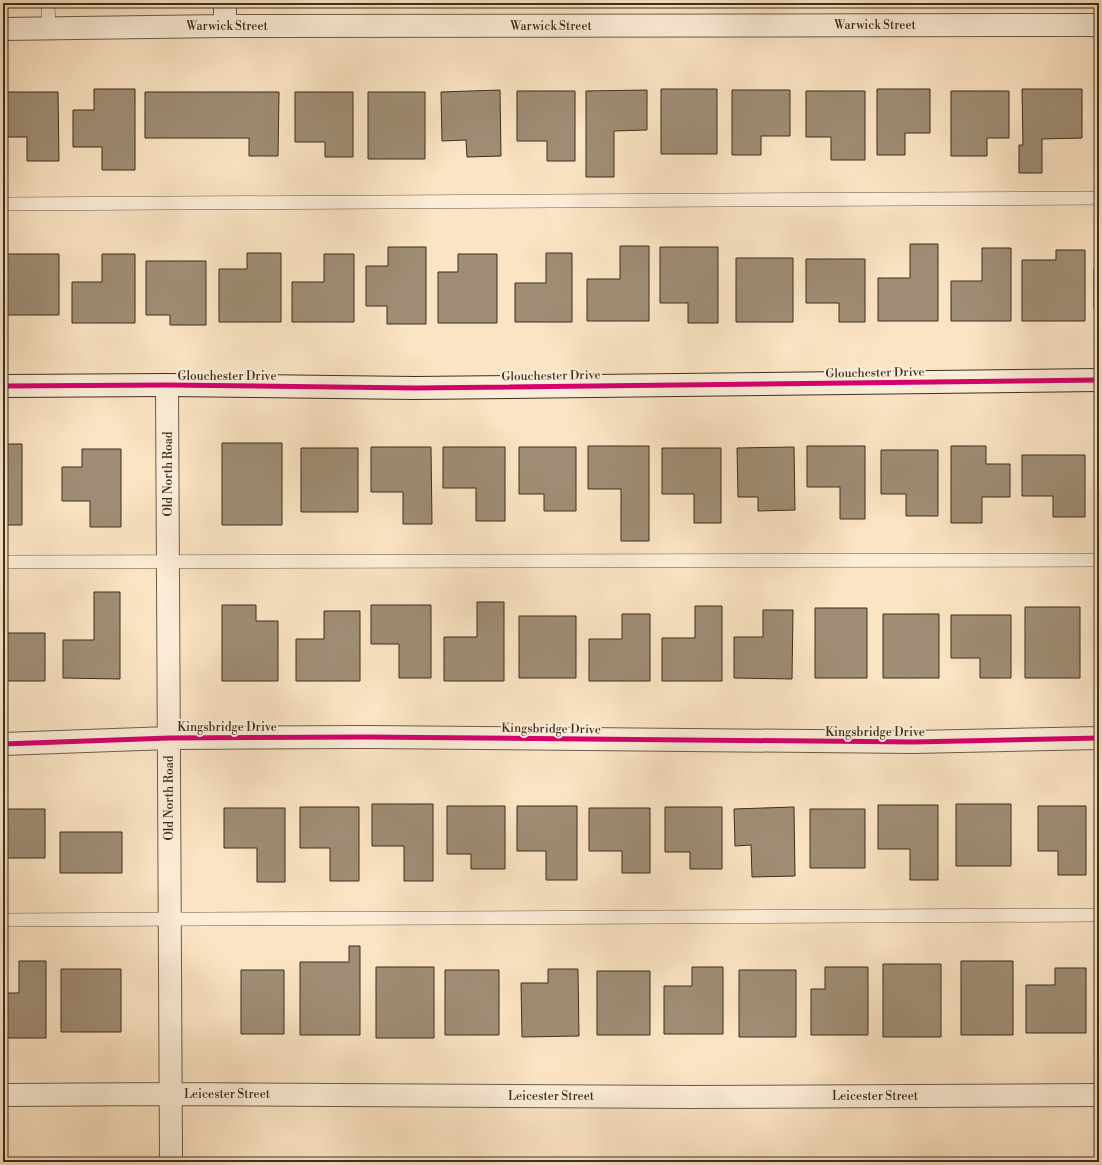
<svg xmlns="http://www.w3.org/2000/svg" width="1102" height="1165" font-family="'Libre Bodoni',serif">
  <rect width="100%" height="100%" fill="#fbe4c3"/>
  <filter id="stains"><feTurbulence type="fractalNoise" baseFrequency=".005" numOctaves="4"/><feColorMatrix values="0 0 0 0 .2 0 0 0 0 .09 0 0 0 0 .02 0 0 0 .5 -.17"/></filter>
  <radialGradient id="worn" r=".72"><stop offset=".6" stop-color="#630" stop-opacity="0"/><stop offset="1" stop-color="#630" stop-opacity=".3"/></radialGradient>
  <path fill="#9f8d75" stroke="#3b2f20" d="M 94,89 L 135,89 L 135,170 L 102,170 L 102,147 L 73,147 L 73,110 L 94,110 Z
    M 661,89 L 717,89 L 717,154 L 661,154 Z
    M 877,89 L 930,89 L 930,133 L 905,133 L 905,155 L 877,155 Z
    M 1022,89 L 1082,89 L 1082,138 L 1042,139 L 1042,173 L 1019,173 L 1019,145 L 1023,145 Z
    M 500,90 L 501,156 L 467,157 L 466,140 L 442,141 L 441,92 Z
    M 647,90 L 647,130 L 614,131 L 614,177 L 586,177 L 586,91 Z
    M 732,90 L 790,90 L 790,136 L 761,136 L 761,155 L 732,155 Z
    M 517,91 L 575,91 L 575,161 L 547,161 L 547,141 L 517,141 Z
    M 806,91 L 865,91 L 865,160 L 831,160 L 831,137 L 806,137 Z
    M 951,91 L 1009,91 L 1009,138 L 987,138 L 987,156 L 951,156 Z
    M 3,92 L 58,92 L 59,161 L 27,161 L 27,137 L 3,137 Z
    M 145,92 L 279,92 L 278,156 L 249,156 L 249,138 L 145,138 Z
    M 295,92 L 353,92 L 353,157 L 325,157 L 325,142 L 295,142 Z
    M 368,92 L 425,92 L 425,159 L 368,159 Z
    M 1097,95 L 1099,95 L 1099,147 L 1097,147 Z
    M 910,244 L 938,244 L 938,321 L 878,321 L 878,278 L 910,278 Z
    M 620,246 L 649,246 L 649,321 L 587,321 L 587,279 L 620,279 Z
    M 388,247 L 426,247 L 426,324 L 387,324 L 387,306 L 366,306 L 366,266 L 388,266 Z
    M 660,247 L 718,247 L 718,323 L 688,323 L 688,303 L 660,303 Z
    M 982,248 L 1011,248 L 1011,321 L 951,321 L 951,281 L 982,281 Z
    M 1056,250 L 1085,250 L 1085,321 L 1022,321 L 1022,260 L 1056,260 Z
    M 247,253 L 281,253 L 281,322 L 219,322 L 219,269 L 247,269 Z
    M 546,253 L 572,253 L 572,322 L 515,322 L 515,283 L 546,283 Z
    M 3,254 L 59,254 L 59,315 L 3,315 Z
    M 102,254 L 135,254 L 135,323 L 72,323 L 72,282 L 102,282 Z
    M 324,254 L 354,254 L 354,322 L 292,322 L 292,282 L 324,282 Z
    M 458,254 L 497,254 L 497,323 L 438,323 L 438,272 L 458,272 Z
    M 736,258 L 793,258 L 793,322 L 736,322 Z
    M 806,259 L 865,259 L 865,322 L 839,322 L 839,303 L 806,303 Z
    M 146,261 L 206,261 L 206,325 L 170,325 L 170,315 L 146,315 Z
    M 1094,269 L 1099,269 L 1099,308 L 1094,308 Z
    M 222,443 L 282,443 L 282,525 L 222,525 Z
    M 3,444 L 22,444 L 22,525 L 3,525 Z
    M 588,446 L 649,446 L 649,541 L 621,541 L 621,489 L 588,489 Z
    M 807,446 L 865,446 L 865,519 L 840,519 L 840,487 L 807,487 Z
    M 951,446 L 986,446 L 986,464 L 1010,464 L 1010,497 L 982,497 L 982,523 L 951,523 Z
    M 371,447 L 431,447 L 432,524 L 403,524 L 403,492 L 371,492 Z
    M 443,447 L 505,447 L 505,521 L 476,521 L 476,488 L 443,488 Z
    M 519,447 L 576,447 L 576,511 L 544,511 L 544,494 L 519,494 Z
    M 794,447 L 795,510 L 758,511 L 758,497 L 738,497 L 737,448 Z
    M 1097,447 L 1099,447 L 1099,486 L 1097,486 Z
    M 301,448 L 358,448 L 358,512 L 301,512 Z
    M 662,448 L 721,448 L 721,523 L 694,523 L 694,494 L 662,494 Z
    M 82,449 L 121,449 L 121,527 L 90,527 L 90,501 L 62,501 L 62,467 L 82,467 Z
    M 881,450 L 938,450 L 938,516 L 906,516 L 906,494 L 881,494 Z
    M 1022,455 L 1085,455 L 1085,517 L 1053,517 L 1053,496 L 1022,496 Z
    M 94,592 L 120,592 L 120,679 L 63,678 L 63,640 L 94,640 Z
    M 477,602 L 504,602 L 504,681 L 444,681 L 444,637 L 477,637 Z
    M 222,605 L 256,605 L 256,621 L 278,621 L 278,681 L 222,681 Z
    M 371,605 L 431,605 L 431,678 L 399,678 L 399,644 L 371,644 Z
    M 695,606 L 722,606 L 722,681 L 662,681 L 662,638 L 695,638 Z
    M 1025,607 L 1080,607 L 1080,678 L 1025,678 Z
    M 815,608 L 867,608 L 867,678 L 815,678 Z
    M 763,610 L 793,610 L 792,679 L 734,678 L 734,637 L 763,637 Z
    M 324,611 L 360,611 L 360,681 L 296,681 L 296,639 L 324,639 Z
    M 1097,611 L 1099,611 L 1099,678 L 1097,678 Z
    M 622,614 L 650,614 L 650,681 L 589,681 L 589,639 L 622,639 Z
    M 883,614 L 939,614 L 939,678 L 883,678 Z
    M 951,615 L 1011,615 L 1011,678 L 980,678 L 980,658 L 951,658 Z
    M 519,616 L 576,616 L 576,678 L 519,678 Z
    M 3,633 L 45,633 L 45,681 L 3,681 Z
    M 372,804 L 433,804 L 433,881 L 404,881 L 404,846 L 372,846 Z
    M 956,804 L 1011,804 L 1011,866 L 956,866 Z
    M 1097,804 L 1099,804 L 1099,873 L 1097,873 Z
    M 878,805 L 938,805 L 938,880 L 910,880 L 910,849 L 878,849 Z
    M 447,806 L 505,806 L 505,869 L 471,869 L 471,854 L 447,854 Z
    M 517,806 L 577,806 L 577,880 L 546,880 L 546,851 L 517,851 Z
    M 1038,806 L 1086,806 L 1086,875 L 1058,875 L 1058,851 L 1038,851 Z
    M 300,807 L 359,807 L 359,881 L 330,881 L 330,848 L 300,848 Z
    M 665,807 L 722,807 L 722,869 L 690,869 L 690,852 L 665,852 Z
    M 794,807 L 795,876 L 752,877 L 751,845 L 735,846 L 734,809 Z
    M 224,808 L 285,808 L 285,882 L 257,882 L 257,848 L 224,848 Z
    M 589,808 L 650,808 L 650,873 L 622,873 L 622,851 L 589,851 Z
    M 3,809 L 45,809 L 45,858 L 3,858 Z
    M 810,809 L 865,809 L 865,868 L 810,868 Z
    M 60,832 L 122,832 L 122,873 L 60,873 Z
    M 349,946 L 360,946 L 360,1035 L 300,1035 L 300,962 L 349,962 Z
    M 19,961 L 46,961 L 46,1038 L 3,1038 L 3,993 L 19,993 Z
    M 961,961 L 1013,961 L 1013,1035 L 961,1035 Z
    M 883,964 L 941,964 L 941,1037 L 883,1037 Z
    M 376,967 L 434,967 L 434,1038 L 376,1038 Z
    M 692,967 L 723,967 L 723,1034 L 664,1034 L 664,986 L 692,986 Z
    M 825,967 L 868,967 L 868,1035 L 811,1035 L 811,989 L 825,989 Z
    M 1055,968 L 1086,968 L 1086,1033 L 1026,1033 L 1026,985 L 1055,985 Z
    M 61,969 L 121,969 L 121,1032 L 61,1032 Z
    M 548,969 L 578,969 L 579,1036 L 522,1037 L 521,983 L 548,983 Z
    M 241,970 L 284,970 L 284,1034 L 241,1034 Z
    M 445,970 L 499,970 L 499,1035 L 445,1035 Z
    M 739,970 L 796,970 L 796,1037 L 739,1037 Z
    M 597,971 L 650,971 L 650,1035 L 597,1035 Z
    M 956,1159 L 1010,1159 L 1010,1162 L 956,1162 Z
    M 1034,1159 L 1087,1159 L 1087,1162 L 1034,1162 Z
    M 62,1160 L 123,1160 L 123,1162 L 62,1162 Z
    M 304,1160 L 362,1160 L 362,1162 L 304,1162 Z
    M 376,1160 L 435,1160 L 435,1162 L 376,1162 Z
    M 468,1160 L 506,1160 L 506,1162 L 468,1162 Z
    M 737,1160 L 796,1160 L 796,1162 L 737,1162 Z
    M 3,1161 L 48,1161 L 48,1162 L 3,1162 Z
    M 522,1161 L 579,1161 L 579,1162 L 522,1162 Z
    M 666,1161 L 724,1161 L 724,1162 L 666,1162 Z"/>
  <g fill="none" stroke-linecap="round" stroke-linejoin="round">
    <defs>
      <path id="lane" d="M 48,3 L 49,29
        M 3,204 L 1099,198
        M 3,562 L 1099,560
        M 3,920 L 1099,915"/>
      <path id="street" d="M 225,26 L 225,3
        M 3,29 L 225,26 L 1099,25
        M 167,385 L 171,1162
        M 3,744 L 169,738 L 366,737 L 914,742 L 1099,738
        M 3,1095 L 171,1094 L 691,1097 L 1099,1095"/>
      <path id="secondary" d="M 3,386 L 167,385 L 415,388 L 1099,380"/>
    </defs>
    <use href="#lane" stroke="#6b5c49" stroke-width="14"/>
    <use href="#street" stroke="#6b5c49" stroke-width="24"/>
    <use href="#secondary" stroke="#3b2f20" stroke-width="24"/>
    <use href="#lane" stroke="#fcedd8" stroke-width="13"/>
    <use href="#street" stroke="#fcedd8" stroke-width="22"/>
    <use href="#secondary" stroke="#fcedd8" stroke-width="22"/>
    <defs>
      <path id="cycleway" d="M 3,386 L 167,385 L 415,388 L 1099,380
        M 3,744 L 169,738 L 366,737 L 914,742 L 1099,738"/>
    </defs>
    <use href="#cycleway" stroke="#fcedd8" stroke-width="8"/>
    <use href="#cycleway" stroke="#d6006c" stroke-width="5"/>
  </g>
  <g text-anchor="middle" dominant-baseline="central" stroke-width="4" stroke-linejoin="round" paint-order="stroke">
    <g font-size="12" fill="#3b2f20" stroke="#fcedd8">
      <text x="875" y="25">Warwick Street</text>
      <text x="227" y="26">Warwick Street</text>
      <text x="551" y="26">Warwick Street</text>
      <text transform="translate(875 373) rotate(-1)">Glouchester Drive</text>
      <text x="227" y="376">Glouchester Drive</text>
      <text transform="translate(551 376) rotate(-1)">Glouchester Drive</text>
      <text transform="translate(168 474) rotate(-90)">Old North Road</text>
      <text x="227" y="727">Kingsbridge Drive</text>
      <text transform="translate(551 729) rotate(1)">Kingsbridge Drive</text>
      <text x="875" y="732">Kingsbridge Drive</text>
      <text transform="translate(169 798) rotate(-90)">Old North Road</text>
      <text x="227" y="1094">Leicester Street</text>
      <text x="551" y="1096">Leicester Street</text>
      <text x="875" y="1096">Leicester Street</text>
    </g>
  </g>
  <rect width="1102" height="1165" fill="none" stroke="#fbe4c3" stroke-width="16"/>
  <rect x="4" y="4" width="1094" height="1157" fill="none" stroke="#3b2f20" stroke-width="2"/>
  <rect x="8" y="8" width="1086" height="1149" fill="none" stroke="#3b2f20"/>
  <rect width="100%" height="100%" filter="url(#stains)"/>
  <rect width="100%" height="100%" fill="url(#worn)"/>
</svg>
